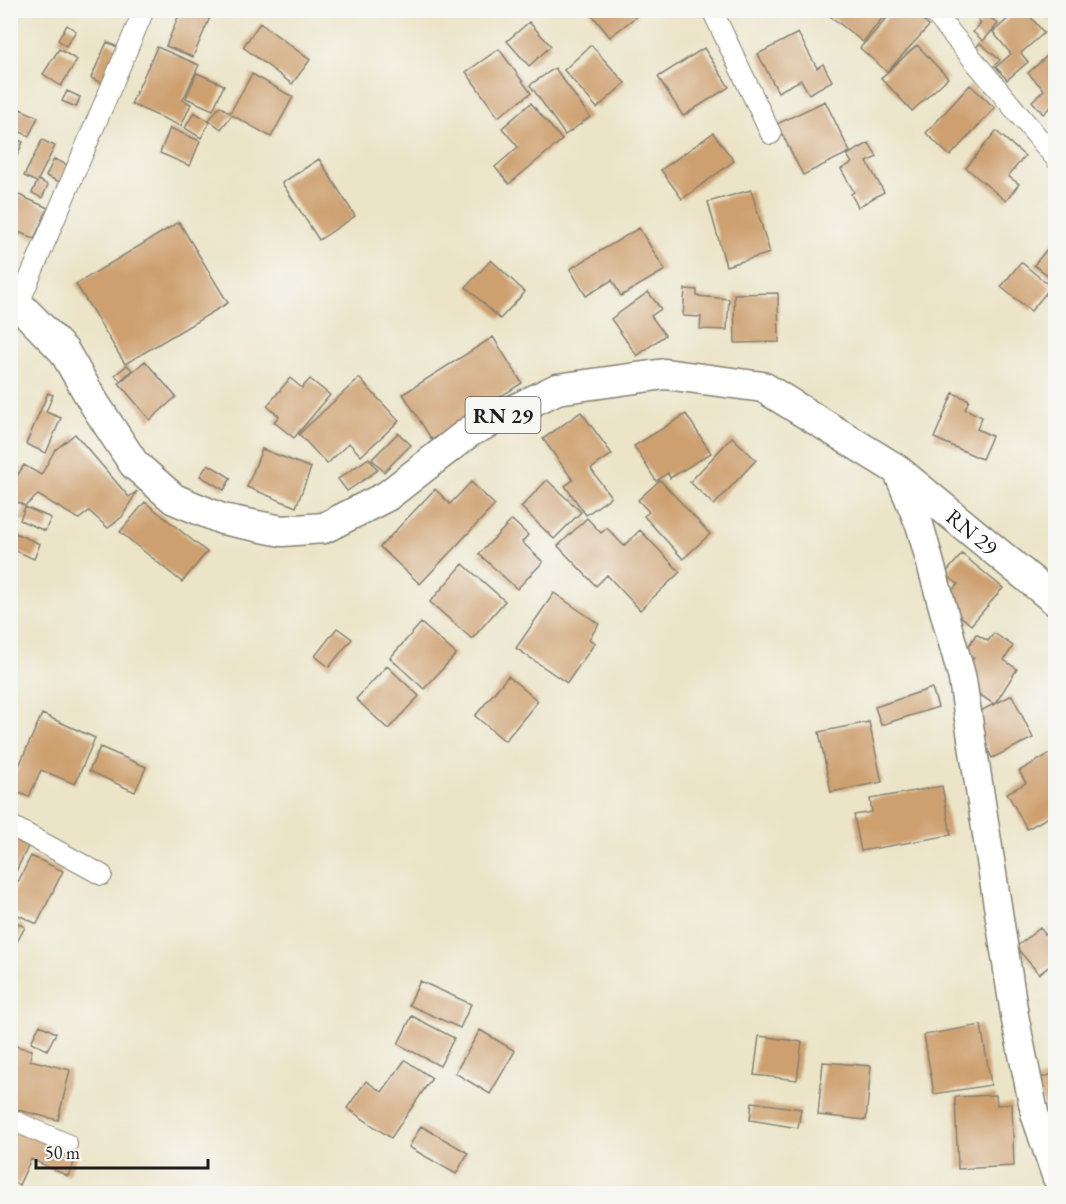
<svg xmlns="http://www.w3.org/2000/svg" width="1066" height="1204" font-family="'EB Garamond',serif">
  <rect width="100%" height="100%" fill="#f6f6f2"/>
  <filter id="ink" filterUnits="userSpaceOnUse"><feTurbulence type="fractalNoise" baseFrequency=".0167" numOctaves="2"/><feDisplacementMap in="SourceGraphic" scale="12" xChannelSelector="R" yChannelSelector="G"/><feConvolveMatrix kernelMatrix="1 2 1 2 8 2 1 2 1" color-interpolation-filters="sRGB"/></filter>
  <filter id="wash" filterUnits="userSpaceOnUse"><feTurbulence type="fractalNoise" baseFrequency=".008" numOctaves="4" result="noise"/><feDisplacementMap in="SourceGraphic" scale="24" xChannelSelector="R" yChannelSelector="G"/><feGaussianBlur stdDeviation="1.35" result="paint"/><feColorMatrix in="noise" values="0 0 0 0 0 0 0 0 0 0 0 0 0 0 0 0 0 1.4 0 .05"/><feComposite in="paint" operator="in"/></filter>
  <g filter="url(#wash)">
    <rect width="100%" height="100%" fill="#ebe4c7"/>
    <g id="blocks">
      <path fill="#cea06f" d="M 181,10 L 213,10 L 193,57 L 166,46 Z
        M 588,10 L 634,10 L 638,15 L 610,37 Z
        M 835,10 L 889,10 L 863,42 L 830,16 Z
        M 894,10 L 913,10 L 929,26 L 887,72 L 860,48 Z
        M 970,10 L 997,10 L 990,17 L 998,24 L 983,41 L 973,32 L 981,23 Z
        M 1018,10 L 1025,10 L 1044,33 L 1021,53 L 1028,62 L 1007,80 L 996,67 L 1011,54 L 993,32 Z
        M 1042,10 L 1056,10 L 1056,24 Z
        M 529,22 L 551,46 L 529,66 L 507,41 Z
        M 260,23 L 310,60 L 292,84 L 243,47 Z
        M 67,25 L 76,31 L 66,46 L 58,40 Z
        M 798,33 L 817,68 L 823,64 L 832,81 L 809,94 L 801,80 L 778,92 L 758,54 Z
        M 107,42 L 124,50 L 108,86 L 91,78 Z
        M 980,43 L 1000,60 L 992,68 L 973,51 Z
        M 591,45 L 625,83 L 597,108 L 564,70 Z
        M 917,45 L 948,78 L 912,111 L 881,78 Z
        M 157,47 L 199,65 L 183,100 L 191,104 L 181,126 L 131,104 Z
        M 704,48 L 729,87 L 683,116 L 658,77 Z
        M 1056,48 L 1056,102 L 1043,114 L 1032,101 L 1044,90 L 1028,73 Z
        M 59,49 L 77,60 L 61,86 L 43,74 Z
        M 499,49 L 531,93 L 498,117 L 466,72 Z
        M 555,68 L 590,117 L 565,135 L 530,85 Z
        M 197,73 L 224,85 L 213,110 L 186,98 Z
        M 252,74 L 293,97 L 271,137 L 232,115 L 221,129 L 209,120 L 220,106 L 230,113 Z
        M 970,85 L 995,108 L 950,156 L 926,133 Z
        M 67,91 L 80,97 L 76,107 L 62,101 Z
        M 825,101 L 850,152 L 803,175 L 777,124 Z
        M 531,103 L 562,140 L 509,184 L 495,167 L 518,147 L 502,128 Z
        M 20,109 L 38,117 L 29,136 L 12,128 Z
        M 194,112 L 210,122 L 201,138 L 185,128 Z
        M 170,128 L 200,141 L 190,166 L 160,153 Z
        M 996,131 L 1025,156 L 1008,176 L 1019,184 L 1006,201 L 966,168 Z
        M 713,133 L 734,161 L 682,199 L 661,170 Z
        M 10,136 L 23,142 L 10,171 Z
        M 42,140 L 55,146 L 38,180 L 48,185 L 42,198 L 32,193 L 37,182 L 24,176 Z
        M 869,143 L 877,157 L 867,162 L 884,192 L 858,207 L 851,194 L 854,192 L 841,169 L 852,163 L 847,155 Z
        M 54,159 L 70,166 L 62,183 L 46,176 Z
        M 319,159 L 355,216 L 319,240 L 282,183 Z
        M 751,190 L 770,253 L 726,266 L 708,202 Z
        M 10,191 L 48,208 L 34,239 L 10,228 Z
        M 179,222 L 228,303 L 125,364 L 76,284 Z
        M 639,228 L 665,270 L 621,296 L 612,280 L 586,296 L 570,269 Z
        M 1056,238 L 1056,281 L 1034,265 Z
        M 491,260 L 525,292 L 500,319 L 466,287 Z
        M 1021,262 L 1051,287 L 1031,311 L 1001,287 Z
        M 685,289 L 697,290 L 697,296 L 729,299 L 727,330 L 700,329 L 701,317 L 683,316 Z
        M 648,292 L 661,309 L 651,316 L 665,335 L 637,356 L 611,319 Z
        M 778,293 L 779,342 L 735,343 L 734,294 Z
        M 493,337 L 522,383 L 432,440 L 403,394 Z
        M 145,361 L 176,397 L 150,420 L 119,383 Z
        M 127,365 L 132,370 L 120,381 L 115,375 Z
        M 290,378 L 302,388 L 310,379 L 330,395 L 294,438 L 274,422 L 279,416 L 267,406 Z
        M 359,378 L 399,421 L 361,456 L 349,443 L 327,464 L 299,434 Z
        M 48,393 L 53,395 L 46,412 L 61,418 L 46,453 L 26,444 Z
        M 953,393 L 969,400 L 965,409 L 982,417 L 977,429 L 992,436 L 982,459 L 934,438 Z
        M 581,412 L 612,454 L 591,469 L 611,497 L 586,515 L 565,486 L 573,480 L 543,439 Z
        M 686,414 L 711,453 L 670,478 L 668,473 L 656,481 L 634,446 Z
        M 398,433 L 411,445 L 384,472 L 372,459 Z
        M 75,434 L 129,497 L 137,491 L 122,517 L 108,528 L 89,511 L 79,519 L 38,495 L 25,506 L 10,498 L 10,487 L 24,465 L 41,475 L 55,450 Z
        M 732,437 L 756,460 L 714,505 L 690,482 Z
        M 262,449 L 311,468 L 296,507 L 247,487 Z
        M 369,458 L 378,470 L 347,491 L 338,479 Z
        M 208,464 L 231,478 L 224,490 L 200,476 Z
        M 547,480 L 581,512 L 554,539 L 521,507 Z
        M 660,480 L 710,534 L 683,559 L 644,516 L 649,512 L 638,500 Z
        M 471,482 L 495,505 L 420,584 L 380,547 L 435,489 L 450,504 Z
        M 145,502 L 207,552 L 182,582 L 120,532 Z
        M 25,507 L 51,518 L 45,531 L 20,520 Z
        M 587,518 L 601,533 L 607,528 L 624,546 L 640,530 L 680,572 L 640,610 L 607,575 L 596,586 L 558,546 Z
        M 512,520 L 528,535 L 522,542 L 543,562 L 517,589 L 479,554 Z
        M 15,533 L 40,544 L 34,559 L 10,548 Z
        M 962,554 L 1003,588 L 971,625 L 943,601 L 958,584 L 945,574 Z
        M 463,564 L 505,601 L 472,639 L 430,602 Z
        M 554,593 L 599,624 L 589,639 L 595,643 L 567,683 L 516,648 Z
        M 421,623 L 456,654 L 424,689 L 390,658 Z
        M 337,628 L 352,639 L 329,667 L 315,656 Z
        M 994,633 L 1013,646 L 1004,660 L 1017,669 L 995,704 L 1012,695 L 1033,738 L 992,758 L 971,716 L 994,704 L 959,681 L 974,658 L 965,652 L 976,634 L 988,641 Z
        M 387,666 L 419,696 L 388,729 L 356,699 Z
        M 508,676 L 538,701 L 505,741 L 475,716 Z
        M 932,688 L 938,707 L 881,725 L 875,707 Z
        M 42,714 L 95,738 L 75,784 L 41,770 L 29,797 L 10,789 L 10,786 Z
        M 869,722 L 882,782 L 831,792 L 819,732 Z
        M 100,747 L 146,767 L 135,792 L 89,771 Z
        M 1051,753 L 1056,761 L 1056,813 L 1027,829 L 1007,793 L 1026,783 L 1019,771 Z
        M 942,786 L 951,835 L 861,851 L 854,815 L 872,812 L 870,799 Z
        M 10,829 L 32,838 L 10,884 Z
        M 31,856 L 63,871 L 37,924 L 10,911 L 10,898 Z
        M 10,919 L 25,927 L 10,955 Z
        M 1056,925 L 1056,943 L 1048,929 Z
        M 1040,928 L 1056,947 L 1056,961 L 1039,974 L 1016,947 Z
        M 420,981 L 471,1004 L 460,1028 L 409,1005 Z
        M 412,1016 L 454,1038 L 440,1066 L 398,1044 Z
        M 40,1025 L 56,1033 L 47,1050 L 31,1042 Z
        M 981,1025 L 991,1085 L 934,1094 L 924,1035 Z
        M 480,1030 L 515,1051 L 490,1094 L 455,1073 Z
        M 759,1036 L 802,1042 L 797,1080 L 754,1075 Z
        M 10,1045 L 32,1050 L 30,1060 L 70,1070 L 58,1120 L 10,1108 Z
        M 405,1060 L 432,1078 L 391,1138 L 347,1108 L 366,1081 L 382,1092 Z
        M 823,1062 L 871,1066 L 866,1120 L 818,1115 Z
        M 1056,1073 L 1056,1136 L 1034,1080 Z
        M 996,1095 L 997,1105 L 1012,1104 L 1014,1166 L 958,1169 L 955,1097 Z
        M 752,1102 L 801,1109 L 798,1128 L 750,1120 Z
        M 10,1124 L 78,1154 L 68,1176 L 31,1159 L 19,1185 L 10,1181 Z
        M 421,1126 L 468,1153 L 456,1174 L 409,1147 Z"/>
    </g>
  </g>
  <g filter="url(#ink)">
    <use href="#blocks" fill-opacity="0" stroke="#848072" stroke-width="1.5"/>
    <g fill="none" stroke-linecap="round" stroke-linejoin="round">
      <defs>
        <path id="street" d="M 712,10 L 771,134
          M 932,10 L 1056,159
          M 19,303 L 144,10
          M 10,825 L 102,875
          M 10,1119 L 67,1144"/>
        <path id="secondary" d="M 896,469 L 920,526 L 962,677 L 1015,1018 L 1035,1115 L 1056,1177"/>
        <g id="primary">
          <path id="s1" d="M 10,296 L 64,351 L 94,403 L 134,464 L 174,499 L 222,519 L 282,531 L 324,528 L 387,496 L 469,432 L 557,389 L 665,374 L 763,387 L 896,469 L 1056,601"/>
        </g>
      </defs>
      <use href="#street" stroke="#848072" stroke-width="22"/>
      <use href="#secondary" stroke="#848072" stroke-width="30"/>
      <use href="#primary" stroke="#848072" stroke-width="33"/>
      <use href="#street" stroke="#fff" stroke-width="20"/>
      <use href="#secondary" stroke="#fff" stroke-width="27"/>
      <use href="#primary" stroke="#fff" stroke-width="30"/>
    </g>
  </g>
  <g text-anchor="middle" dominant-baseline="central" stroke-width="6" stroke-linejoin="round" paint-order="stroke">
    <rect fill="#f6f6f2" stroke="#5d5d5c" stroke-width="1.5" x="465.5" y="397" width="75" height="36" rx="4.5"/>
    <g font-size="21" font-weight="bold" fill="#1c1c1c">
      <text x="503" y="415">RN 29</text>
    </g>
    <g font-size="22" fill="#1c1c1c" stroke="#f6f6f2">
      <text stroke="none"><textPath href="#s1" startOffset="1154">RN 29</textPath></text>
    </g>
  </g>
  <rect width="1066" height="1204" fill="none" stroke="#f6f6f2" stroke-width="36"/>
  <path d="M36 1159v9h172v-9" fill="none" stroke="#1c1c1c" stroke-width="3"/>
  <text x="45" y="1159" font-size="18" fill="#1c1c1c" stroke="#f6f6f2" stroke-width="4.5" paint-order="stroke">50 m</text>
</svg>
